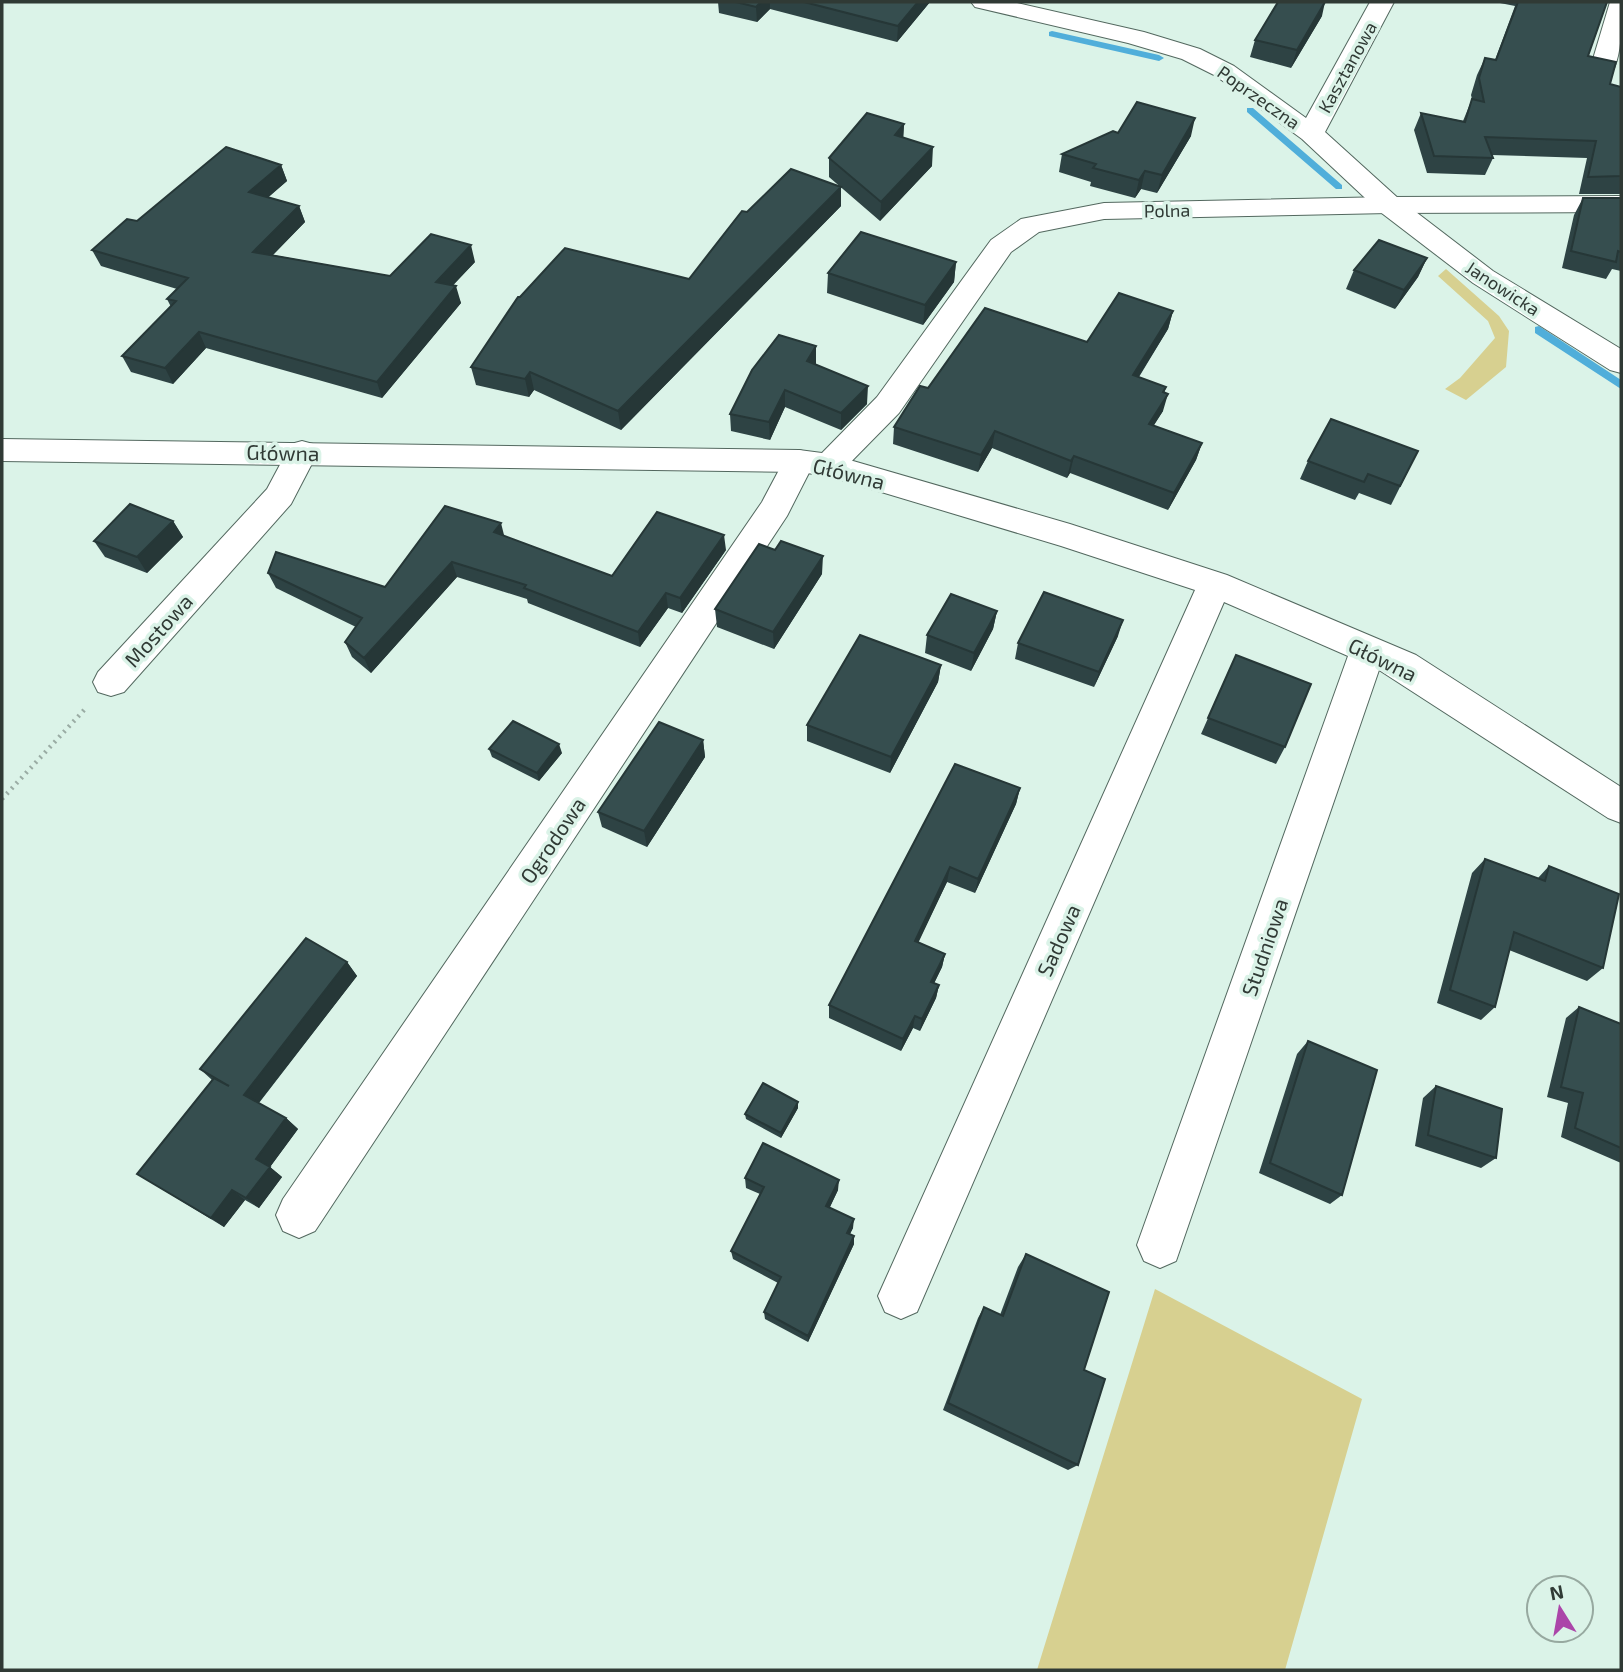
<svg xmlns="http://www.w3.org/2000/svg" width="1623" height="1672" font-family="'Exo 2',sans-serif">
  <rect width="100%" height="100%" fill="#dbf3e8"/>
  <path fill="#d7d090" d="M 1446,269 L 1499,316 L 1509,331 L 1506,367 L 1466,400 L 1445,389 L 1460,378 L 1495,338 L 1488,321 L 1438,276 Z
    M 1155,1289 L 1362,1399 L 1285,1670 L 1037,1670 Z"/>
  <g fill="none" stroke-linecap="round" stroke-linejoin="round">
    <path fill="#50aeda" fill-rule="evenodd" d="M 1052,31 L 1159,55 L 1164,58 L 1159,61 L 1049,36 L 1049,32 Z
      M 1247,108 L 1253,108 L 1342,185 L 1342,189 L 1336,189 L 1247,112 Z
      M 1539,326 L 1621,380 L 1621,389 L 1535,333 L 1535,327 Z"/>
    <defs>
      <path id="minor" d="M 971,2 L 1013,2 L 1144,32 L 1200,49 L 1234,66 L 1306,118 L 1370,2 L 1394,2 L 1325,132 L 1399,199 L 1493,271 L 1621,349 L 1621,373 L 1610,370 L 1473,283 L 1379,211 L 1302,139 L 1216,76 L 1182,59 L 1128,43 L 975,7 Z
        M 1610,2 L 1621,2 C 1621,25 1623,54 1611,74 L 1602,76 L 1593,74 L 1590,69 Z
        M 302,441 L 313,444 L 318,452 L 291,504 L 124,692 L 111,696 L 98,692 L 93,682 L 98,672 L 267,489 L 291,444 Z
        M 799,450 L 810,453 L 815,461 L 787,516 L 315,1231 L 299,1238 L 283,1231 L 276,1215 L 283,1199 L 762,502 L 788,453 Z
        M 829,454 L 1070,524 L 1227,575 L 1416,655 L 1621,787 L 1621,823 L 1608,818 L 1379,670 L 1176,1261 L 1160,1268 L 1144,1261 L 1137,1245 L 1348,656 L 1224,602 L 917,1312 L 901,1319 L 885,1312 L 878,1296 L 1195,590 L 1061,546 L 818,473 L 813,465 L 818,457 Z"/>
      <path id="tertiary" d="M 1621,196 L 1621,212 L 1389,213 L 1104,219 L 1039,232 L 1011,252 L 899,413 L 840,473 L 829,476 L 799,472 L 2,461 L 2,439 L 799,450 L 822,453 L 877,397 L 991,240 L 1021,219 L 1104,203 L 1389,197 Z"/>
    </defs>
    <use href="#minor" stroke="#53685f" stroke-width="2"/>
    <use href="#tertiary" stroke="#53685f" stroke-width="2"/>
    <path stroke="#9aaca4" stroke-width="4.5" stroke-dasharray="2 5" stroke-linecap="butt" d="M 2,799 L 86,708"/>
    <use href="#minor" fill="#fff" fill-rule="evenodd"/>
    <use href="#tertiary" fill="#fff" fill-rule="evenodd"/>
  </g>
  <path fill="#2e4344" d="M 718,2 L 930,2 L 897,42 L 770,9 L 757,22 L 719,13 Z
    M 1501,2 L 1607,2 L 1588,56 L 1610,84 L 1621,87 L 1621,194 L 1579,194 L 1587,158 L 1492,155 L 1493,158 L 1485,175 L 1427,173 L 1414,130 L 1421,113 L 1463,121 L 1472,99 L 1471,95 L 1477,75 L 1485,58 L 1495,60 L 1515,6 L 1500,3 Z
    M 1322,16 L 1291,68 L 1250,57 L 1255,40 Z
    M 904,124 L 903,138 L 932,166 L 880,221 L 829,177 L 829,158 Z
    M 1118,133 L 1191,136 L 1157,193 L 1141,189 L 1135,198 L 1090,186 L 1091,182 L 1059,172 L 1062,154 Z
    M 281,165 L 287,181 L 268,197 L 299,206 L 305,222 L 273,255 L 390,276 L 475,262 L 453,285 L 461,303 L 382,398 L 206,348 L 173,384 L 131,372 L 122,356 L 171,307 L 167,299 L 177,289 L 101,266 L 92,250 L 137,221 Z
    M 841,187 L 841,206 L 621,430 L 534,390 L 529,397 L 476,385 L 471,367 L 520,297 L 689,279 L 747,212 Z
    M 1583,198 L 1621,198 L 1621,271 L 1612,269 L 1606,279 L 1562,268 L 1574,215 Z
    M 1427,258 L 1418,277 L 1395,309 L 1346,289 L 1354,270 Z
    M 956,262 L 954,282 L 923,325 L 827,293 L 828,273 Z
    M 1173,311 L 1168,329 L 1139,377 L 1163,411 L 1153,426 L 1202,443 L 1196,460 L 1168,510 L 1070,473 L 1067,478 L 992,448 L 978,472 L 893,444 L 894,427 L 928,388 L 1087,342 Z
    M 816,346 L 816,364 L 867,404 L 841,430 L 785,407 L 770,440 L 731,431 L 730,414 Z
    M 1418,451 L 1391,505 L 1359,493 L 1355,500 L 1300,479 L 1308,461 Z
    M 173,521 L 183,537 L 147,573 L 105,557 L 94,541 Z
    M 504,536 L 612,576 L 726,550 L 682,613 L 668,608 L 640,647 L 528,603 L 527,599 L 457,577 L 371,673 L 352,657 L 345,642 L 356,627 L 276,588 L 268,573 L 385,587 Z
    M 822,574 L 774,649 L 717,627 L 715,609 Z
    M 997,611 L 993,629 L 971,671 L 925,653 L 927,635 Z
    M 1118,636 L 1094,687 L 1015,659 L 1018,643 Z
    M 1236,655 L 1285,747 L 1276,764 L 1201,734 Z
    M 941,665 L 938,682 L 890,773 L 807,741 L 807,725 Z
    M 703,740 L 705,757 L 647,847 L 602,827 L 598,812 Z
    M 489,749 L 562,753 L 539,781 L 492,757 Z
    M 955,764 L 1020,788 L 1016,804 L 975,893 L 947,882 L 918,942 L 945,954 L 942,967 L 934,983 L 939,985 L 936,998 L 920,1031 L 913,1028 L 901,1051 L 829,1018 L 829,1005 Z
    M 1485,859 L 1538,878 L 1549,866 L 1603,968 L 1587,981 L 1509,950 L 1495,1007 L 1481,1020 L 1437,1003 L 1472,873 Z
    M 347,962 L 357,976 L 259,1103 L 286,1118 L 298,1129 L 270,1167 L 282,1177 L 259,1208 L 245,1200 L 224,1227 L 137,1174 L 212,1080 L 200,1069 Z
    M 1579,1007 L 1621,1024 L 1621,1163 L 1561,1137 L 1568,1103 L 1547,1097 L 1566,1018 Z
    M 1308,1041 L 1342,1195 L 1330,1204 L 1259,1173 L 1297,1054 Z
    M 1436,1086 L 1496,1158 L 1481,1168 L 1415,1146 L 1423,1098 Z
    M 798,1102 L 798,1108 L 781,1138 L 746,1119 L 745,1114 Z
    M 745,1178 L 838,1190 L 830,1207 L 853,1228 L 850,1234 L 854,1244 L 808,1342 L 765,1319 L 764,1312 L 778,1283 L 733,1259 L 731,1251 L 760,1194 L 746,1188 Z
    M 1026,1254 L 1084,1370 L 1078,1465 L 1068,1470 L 943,1410 L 978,1318 L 984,1307 L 1000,1315 L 1018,1267 Z"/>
  <path fill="#263737" d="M 761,2 L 770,2 L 770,9 L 757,22 L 756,7 Z
    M 918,2 L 930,2 L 897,42 L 898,26 Z
    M 1325,2 L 1322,16 L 1291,68 L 1297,50 Z
    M 1195,118 L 1191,136 L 1157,193 L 1162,175 Z
    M 904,124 L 903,143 L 895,135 Z
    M 933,147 L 932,166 L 880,221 L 881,202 Z
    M 281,165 L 287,181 L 255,209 L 249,192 Z
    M 1145,171 L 1141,189 L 1135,198 L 1139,180 Z
    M 841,187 L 841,206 L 621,430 L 618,411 Z
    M 299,206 L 305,222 L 260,268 L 253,252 Z
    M 471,245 L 475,262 L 441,298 L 436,282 Z
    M 1427,258 L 1418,277 L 1395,309 L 1404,290 Z
    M 956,262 L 954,282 L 923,325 L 925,305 Z
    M 456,286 L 461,303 L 382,398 L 377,382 Z
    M 1173,311 L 1168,329 L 1129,392 L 1133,375 Z
    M 199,332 L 206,348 L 173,384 L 165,368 Z
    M 816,346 L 816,364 L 807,378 L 807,361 Z
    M 530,372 L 534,390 L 529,397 L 525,379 Z
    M 868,386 L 867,404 L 841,430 L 841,413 Z
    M 1166,387 L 1161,404 L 1168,394 L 1163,411 L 1144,441 L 1149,424 Z
    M 785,390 L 785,407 L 770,440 L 769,422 Z
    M 995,431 L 992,448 L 978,472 L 981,455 Z
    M 1202,443 L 1196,460 L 1168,510 L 1174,493 Z
    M 1074,456 L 1070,473 L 1067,478 L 1071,461 Z
    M 173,521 L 183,537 L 147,573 L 137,557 Z
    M 501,523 L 505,539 L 494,532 Z
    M 724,535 L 726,550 L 682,613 L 680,598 Z
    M 823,556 L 822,574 L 774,649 L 773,632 Z
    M 452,562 L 457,577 L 371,673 L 364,658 Z
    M 666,593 L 668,608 L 640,647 L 638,632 Z
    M 997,611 L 993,629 L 971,671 L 974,653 Z
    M 1123,620 L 1118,636 L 1094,687 L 1099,672 Z
    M 941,665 L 938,682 L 890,773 L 891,757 Z
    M 703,740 L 705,757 L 647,847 L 644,831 Z
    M 559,744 L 562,753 L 539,781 L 537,773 Z
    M 1020,788 L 1016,804 L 975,893 L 978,879 Z
    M 950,867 L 947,882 L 913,954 L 915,941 Z
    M 945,954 L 942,967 L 929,994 L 931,982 Z
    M 347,962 L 357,976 L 256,1106 L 244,1095 Z
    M 939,985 L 936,998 L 920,1031 L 922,1019 Z
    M 915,1016 L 913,1028 L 901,1051 L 903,1039 Z
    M 798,1102 L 798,1108 L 781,1138 L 781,1133 Z
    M 286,1118 L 298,1129 L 270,1167 L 282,1177 L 259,1208 L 246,1198 L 256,1159 Z
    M 839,1180 L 838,1190 L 826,1215 L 826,1206 Z
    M 232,1190 L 245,1200 L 224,1227 L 211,1218 Z
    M 854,1219 L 853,1228 L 846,1241 L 847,1233 Z
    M 854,1236 L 854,1244 L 808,1342 L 808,1336 Z"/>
  <path fill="#364e4f" stroke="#263737" stroke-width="2" d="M 736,2 L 761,2 L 756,7 Z
    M 804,2 L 918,2 L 898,26 Z
    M 1278,2 L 1325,2 L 1297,50 L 1255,40 Z
    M 1518,2 L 1607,2 L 1588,56 L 1616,62 L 1610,84 L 1621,87 L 1621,176 L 1588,177 L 1596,141 L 1485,137 L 1493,158 L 1434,156 L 1421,113 L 1465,122 L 1472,99 L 1484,102 L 1479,78 L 1485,58 L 1496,60 Z
    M 1137,102 L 1195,118 L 1162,175 L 1145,171 L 1139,180 L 1093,168 L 1096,164 L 1062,154 L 1113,131 L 1118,133 Z
    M 867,113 L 904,124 L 895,135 L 933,147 L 881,202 L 829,158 Z
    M 226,147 L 281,165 L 249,192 L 299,206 L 253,252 L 390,276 L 431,234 L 471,245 L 436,282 L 456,286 L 377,382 L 199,332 L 165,368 L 122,356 L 176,301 L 167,299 L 188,278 L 92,250 L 127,219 L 137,221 Z
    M 791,169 L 841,187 L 618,411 L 530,372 L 525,379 L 471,367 L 518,297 L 520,297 L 565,248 L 689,279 L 742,211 L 747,212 Z
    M 1583,198 L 1621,198 L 1621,252 L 1618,251 L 1616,262 L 1571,251 Z
    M 861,232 L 956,262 L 925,305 L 828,273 Z
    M 1379,240 L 1427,258 L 1404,290 L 1354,270 Z
    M 1119,293 L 1173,311 L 1133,375 L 1166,387 L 1163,392 L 1168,394 L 1149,424 L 1202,443 L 1174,493 L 1074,456 L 1071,461 L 995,431 L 981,455 L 894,427 L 920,386 L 928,388 L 985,308 L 1087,342 Z
    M 779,335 L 816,346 L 807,361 L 868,386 L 841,413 L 785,390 L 769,422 L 730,414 L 752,370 Z
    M 1331,419 L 1418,451 L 1400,486 L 1368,474 L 1364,482 L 1308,461 Z
    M 130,504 L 173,521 L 137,557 L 94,541 Z
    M 445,506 L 501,523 L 494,532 L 612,576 L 657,512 L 724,535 L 680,598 L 666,593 L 638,632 L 524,588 L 526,585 L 452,562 L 364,658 L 345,642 L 362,618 L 268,573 L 276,552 L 385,587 Z
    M 781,541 L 823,556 L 773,632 L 715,609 L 759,544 L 775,550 Z
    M 1044,592 L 1123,620 L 1099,672 L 1018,643 Z
    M 951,594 L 997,611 L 974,653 L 927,635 Z
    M 860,635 L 941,665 L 891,757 L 807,725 Z
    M 1236,655 L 1311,684 L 1285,747 L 1208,718 Z
    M 513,721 L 559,744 L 537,773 L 489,749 Z
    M 659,722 L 703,740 L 644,831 L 598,812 Z
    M 955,764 L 1020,788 L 978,879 L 950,867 L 915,941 L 945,954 L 931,982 L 939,985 L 922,1019 L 915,1016 L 903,1039 L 829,1005 Z
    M 1485,859 L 1545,881 L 1549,866 L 1619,894 L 1603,968 L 1514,932 L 1495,1007 L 1450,990 Z
    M 306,938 L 347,962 L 244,1095 L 286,1118 L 256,1159 L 270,1167 L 246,1198 L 232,1190 L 211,1218 L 137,1174 L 214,1078 L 229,1086 L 200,1069 Z
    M 1579,1007 L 1621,1024 L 1621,1148 L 1575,1128 L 1583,1093 L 1561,1087 Z
    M 1308,1041 L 1377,1070 L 1342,1195 L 1270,1163 Z
    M 763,1083 L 798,1102 L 781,1133 L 745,1114 Z
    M 1436,1086 L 1502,1109 L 1496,1158 L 1428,1135 Z
    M 763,1143 L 839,1180 L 826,1206 L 854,1219 L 847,1233 L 854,1236 L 808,1336 L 764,1312 L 781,1277 L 731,1251 L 764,1187 L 745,1178 Z
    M 1026,1254 L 1109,1292 L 1084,1370 L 1105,1379 L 1078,1465 L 948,1403 L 984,1307 L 1003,1316 Z"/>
  <g text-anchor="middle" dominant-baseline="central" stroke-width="7" stroke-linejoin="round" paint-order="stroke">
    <g font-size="18" fill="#303a35" stroke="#dbf3e8">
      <text transform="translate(1347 67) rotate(-61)">Kasztanowa</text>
      <text transform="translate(1259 97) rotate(35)">Poprzeczna</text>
      <text transform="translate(1167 210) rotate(-1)">Polna</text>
      <text transform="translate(1503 288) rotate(33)">Janowicka</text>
    </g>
    <g font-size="21" fill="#303a35" stroke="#dbf3e8">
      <text transform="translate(283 452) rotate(1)">Główna</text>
      <text transform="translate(849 473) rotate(14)">Główna</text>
      <text transform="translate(158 630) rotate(-48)">Mostowa</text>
      <text transform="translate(1383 659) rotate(26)">Główna</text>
      <text transform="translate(552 840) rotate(-56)">Ogrodowa</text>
      <text transform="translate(1058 940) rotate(-66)">Sadowa</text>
      <text transform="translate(1264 947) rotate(-71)">Studniowa</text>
    </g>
  </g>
  <rect width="1623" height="1672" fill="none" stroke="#303a35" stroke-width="7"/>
  <g transform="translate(1560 1609) rotate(349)"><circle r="33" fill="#dbf3e8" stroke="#97a9a0" stroke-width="2"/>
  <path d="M0-5L12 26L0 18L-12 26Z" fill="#ab45a9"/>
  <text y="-10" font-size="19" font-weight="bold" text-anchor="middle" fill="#303a35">N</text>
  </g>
</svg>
